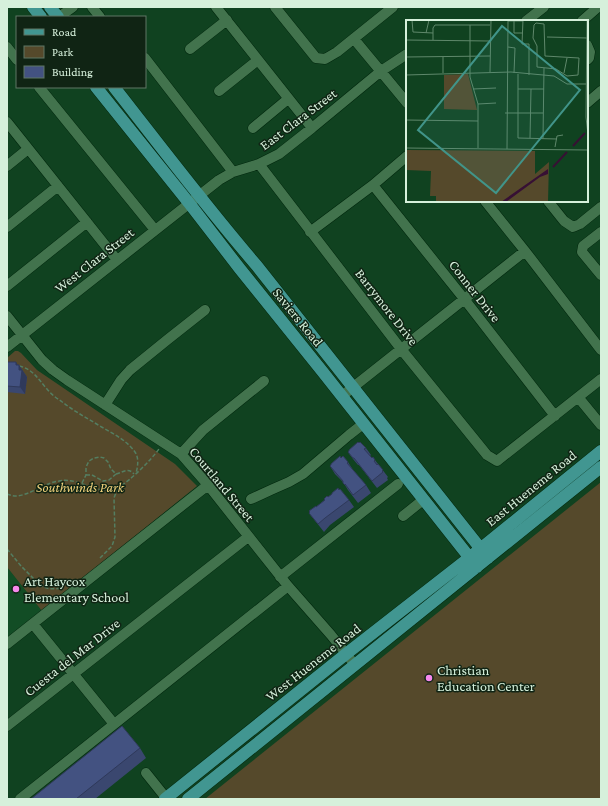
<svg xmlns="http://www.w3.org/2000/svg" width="608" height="806" font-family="'Crimson Pro',serif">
  <rect width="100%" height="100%" fill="#104220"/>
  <path fill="#124d25" d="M 7,567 L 42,611 L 7,638 Z"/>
  <path fill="#55492b" d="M 15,351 L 18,351 L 21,353 L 37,370 L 175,464 L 197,486 L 42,611 L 7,567 L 7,358 Z
    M 601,482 L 601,799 L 205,799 Z"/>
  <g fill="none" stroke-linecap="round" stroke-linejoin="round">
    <defs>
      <path id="minor" d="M 92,7 L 100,17
        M 216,7 L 312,128
        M 275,7 L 316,58 L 325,59 L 337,52 L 393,7
        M 59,17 L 73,7
        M 526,21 L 544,7
        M 582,21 L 598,7
        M 354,39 L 407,103
        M 587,45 L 590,52 L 589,58 L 587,60
        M 7,47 L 17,60
        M 190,49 L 227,20
        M 145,58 L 233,172
        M 39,87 L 155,230
        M 219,91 L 258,60
        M 587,103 L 601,91
        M 7,122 L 117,260
        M 253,128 L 288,99
        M 259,164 L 401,349 L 487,455 L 497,461 L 601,379
        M 7,166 L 28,149
        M 373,185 L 465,300 L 555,416
        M 485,201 L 525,251 L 601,350
        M 548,201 L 564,221 L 573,227 L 580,224 L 601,207
        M 7,227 L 58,186
        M 310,232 L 373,185 L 407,156
        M 601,232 L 583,246 L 582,252 L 601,275
        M 7,286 L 87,222
        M 7,316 L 42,360 L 53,370 L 67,380 L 181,454 L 208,485 L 288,586 L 331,635 L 355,665
        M 7,347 L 219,180 L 233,172 L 259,164 L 279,154 L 312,128 L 381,71 L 407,54
        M 342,396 C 403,348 464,300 525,251
        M 578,397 L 601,425
        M 105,405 L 121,380 L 130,370 L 167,340 L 205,310
        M 181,454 L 203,430 L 264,381
        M 251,499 L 273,489 L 289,482 L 303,474 L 349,435 L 363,424
        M 403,516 L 423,500
        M 280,577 L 398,484
        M 33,624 L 114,724
        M 7,644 L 208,485
        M 7,726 L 248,537
        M 146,773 L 166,798
        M 20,799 L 288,586"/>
      <path id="major" d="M 33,7 L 41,17
        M 50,7 L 58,17
        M 96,87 L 189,203 L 240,269 L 322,371 L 477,567
        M 114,87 C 161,147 207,208 257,266 L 488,558
        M 165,799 L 346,654 L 469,558 L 601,451
        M 188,799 L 601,467"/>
    </defs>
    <use href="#minor" stroke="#01270d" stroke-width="11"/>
    <use href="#major" stroke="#01270d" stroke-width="13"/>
    <path stroke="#547e61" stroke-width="1.5" stroke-dasharray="4 2" stroke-linecap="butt" d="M 19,366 C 33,369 38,379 47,389 C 51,394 56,398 61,401 C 71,409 83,416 95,423 C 109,432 125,438 135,452 C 139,458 138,466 136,473
      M 86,475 L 92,475 L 103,481 L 109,480 L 116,474
      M 82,483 L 86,475 L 86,468 L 87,465 L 89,461 L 94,458 L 100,457 L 104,458 L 108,462 L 111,469 L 116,474 C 124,472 128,467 134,474
      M 7,494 C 10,495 13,496 16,496 C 31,495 44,483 59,481 C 73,478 85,486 98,489 C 104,491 113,490 119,487 C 130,481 151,460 159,449
      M 7,549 L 21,566 L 40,585 C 47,590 55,589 63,588
      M 100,558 L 112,546 L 115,537 L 114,498 L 118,487"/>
    <use href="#minor" stroke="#42734d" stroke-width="10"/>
    <use href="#major" stroke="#419691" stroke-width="12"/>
  </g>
  <path fill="#3a476f" d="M 7,362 L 19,365 L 27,377 L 25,394 L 7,392 Z
    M 366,448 L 371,455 L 370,456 L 372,458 L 375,460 L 388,477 L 387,478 L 388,480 L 377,488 L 359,465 L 358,465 L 353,459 L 348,452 Z
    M 348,462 L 353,470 L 366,485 L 371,493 L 358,503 L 348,490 L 343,482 L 335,474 L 330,466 Z
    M 328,497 L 349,500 L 354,507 L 330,525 L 324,532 L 309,513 Z
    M 140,748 L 146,758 L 95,799 L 31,799 Z"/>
  <path fill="#2f395a" d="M 16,362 L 19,367 L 19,365 L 27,377 L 25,394 L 20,387 L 16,365 Z"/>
  <path fill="#435281" stroke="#2f395a" d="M 7,362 L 16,362 L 16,365 L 19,365 L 19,370 L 22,370 L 20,387 L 7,386 Z
    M 358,442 L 359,443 L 360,442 L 366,448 L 364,449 L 372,458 L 373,457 L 375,460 L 374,461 L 377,465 L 378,464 L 383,470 L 382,471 L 383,472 L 372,481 L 354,458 L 353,458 L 348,452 L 349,451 L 349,450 Z
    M 340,456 L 341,458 L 343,456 L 348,462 L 347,463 L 366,485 L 353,495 L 348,488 L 345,484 L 345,485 L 343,483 L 343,481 L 330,466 L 331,465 L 331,464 Z
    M 338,488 L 339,490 L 340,489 L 349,500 L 325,518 L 318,524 L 309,513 L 310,512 L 309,511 L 316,506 L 316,507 L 325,500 L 324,499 L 327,496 L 328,497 L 332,494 L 332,493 Z
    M 122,726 L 140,748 L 76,799 L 31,799 Z"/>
  <g fill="#f689ed" stroke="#102414" stroke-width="1.5">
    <circle cx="16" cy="589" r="4"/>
    <circle cx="429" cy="678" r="4"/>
  </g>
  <g text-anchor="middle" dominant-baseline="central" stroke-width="3" stroke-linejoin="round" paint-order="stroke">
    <g font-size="14" fill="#d6f0db" stroke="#102414">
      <text transform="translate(298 119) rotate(-37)">East Clara Street</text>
      <text transform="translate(94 260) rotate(-38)">West Clara Street</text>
      <text transform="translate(475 291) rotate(52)">Conner Drive</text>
      <text transform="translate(387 307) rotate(52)">Barrymore Drive</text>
      <text transform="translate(298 317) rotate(51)">Saviers Road</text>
      <text transform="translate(222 484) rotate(50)">Courtland Street</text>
      <text transform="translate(531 488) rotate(-39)">East Hueneme Road</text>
      <text transform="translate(72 657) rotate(-38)">Cuesta del Mar Drive</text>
      <text transform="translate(313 662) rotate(-38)">West Hueneme Road</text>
    </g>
    <g font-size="14" font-style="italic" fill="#f0d17c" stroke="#102414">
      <text x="80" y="487">Southwinds Park</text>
    </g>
    <g font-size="14" fill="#d6f0db" stroke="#102414" text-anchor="start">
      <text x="24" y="581">Art Haycox<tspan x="24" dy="16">Elementary School</tspan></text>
      <text x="437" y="670">Christian<tspan x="437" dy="16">Education Center</tspan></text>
    </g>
  </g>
  <g transform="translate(406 20)">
    <rect width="182" height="182" fill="#104220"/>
    <path d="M 62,54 L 71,90 L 38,89 L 38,55 ZM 0,130 L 129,131 L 129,154 L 143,142 L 142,182 L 30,182 L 30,176 L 24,176 L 25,151 L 0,150 Z" fill="#55492b"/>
    <path d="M 142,149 L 142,154 L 134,157 L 100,182 L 95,182 Z" fill="#371034"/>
    <path fill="none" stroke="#371034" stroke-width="2" d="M 167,126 L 179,113M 147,147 L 161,132"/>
    <path fill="none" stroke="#5f886b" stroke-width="1" d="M 6,0 L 7,12 L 27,13M 117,0 L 116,24 L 123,24 L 123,55M 181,0 L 180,97 L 182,115M 102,1 L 117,1M 108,1 L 108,13 L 117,13M 130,3 L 138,4 L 139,36 L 173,38 L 172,55 L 161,56 L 150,49 L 131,47 L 131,26 L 127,18 L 128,5 ZM 64,5 L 64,57 L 72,84 L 72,128M 20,13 L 23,0M 141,17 L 181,18M 0,20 L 84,21M 27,20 L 27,8 L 29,5 L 84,5M 102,27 L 109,28 L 108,53M 0,37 L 84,36M 84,52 L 85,0M 37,53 L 37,37M 158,53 L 161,38M 112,54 L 112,118 L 151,119M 0,55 L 105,52 L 148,56 L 161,64 L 180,64M 67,69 L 90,68M 112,69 L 138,69M 72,84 L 90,83M 99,93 L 137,93M 0,100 L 72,101M 124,118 L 125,69M 137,118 L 138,48M 149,127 L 151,116 L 157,115M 0,128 L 182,130M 101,129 L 102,0"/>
    <path fill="#419489" fill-opacity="0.15" stroke="#419489" stroke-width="2" d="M 96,6 L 174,70 L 90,173 L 12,110 Z"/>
    <rect width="182" height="182" fill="none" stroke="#d6f0db" stroke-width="2"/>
  </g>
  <rect width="608" height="806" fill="none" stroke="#d6f0db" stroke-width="16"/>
  <rect x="16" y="16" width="130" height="72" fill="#102414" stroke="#5f7664"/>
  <rect x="24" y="29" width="20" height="6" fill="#419691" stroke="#5f7664"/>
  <text x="52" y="36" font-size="12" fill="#d6f0db">Road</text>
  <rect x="24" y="46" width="20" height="12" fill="#55492b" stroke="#5f7664"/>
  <text x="52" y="56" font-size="12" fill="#d6f0db">Park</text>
  <rect x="24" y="66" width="20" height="12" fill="#435281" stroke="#5f7664"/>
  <text x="52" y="76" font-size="12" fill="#d6f0db">Building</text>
</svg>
